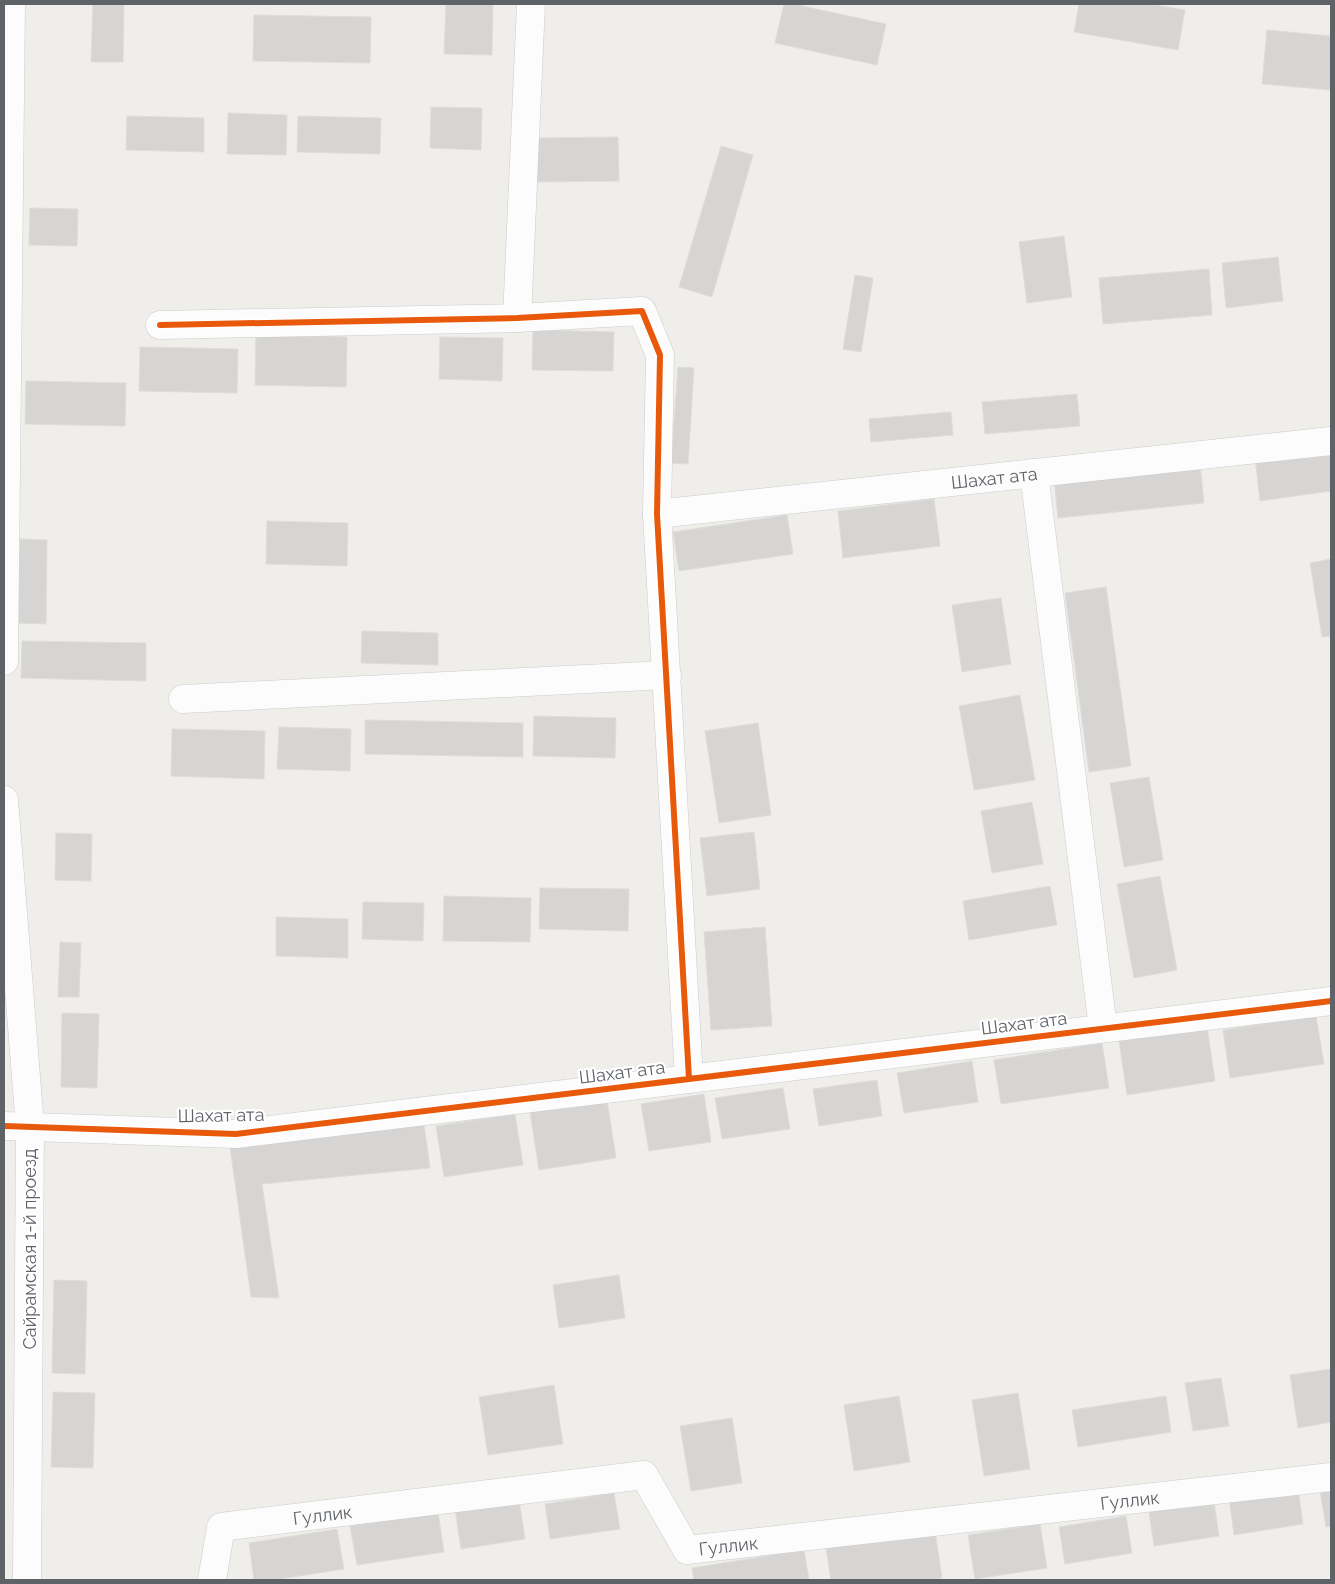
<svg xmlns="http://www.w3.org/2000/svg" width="1335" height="1584" font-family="Raleway,sans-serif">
  <rect width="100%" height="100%" fill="#efeeea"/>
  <path fill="#d6d5d3" stroke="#deddd9" d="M 93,4 L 124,4 L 123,62 L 91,62 Z
    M 446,4 L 493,4 L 492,55 L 444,54 Z
    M 784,4 L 793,4 L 886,24 L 877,65 L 775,43 Z
    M 1079,4 L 1148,4 L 1185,10 L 1178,50 L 1074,32 Z
    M 254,15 L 371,17 L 370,63 L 253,61 Z
    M 1267,30 L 1331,36 L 1331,90 L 1262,84 Z
    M 431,107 L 482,108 L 481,150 L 430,148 Z
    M 228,113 L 287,115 L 286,155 L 227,154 Z
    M 127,116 L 204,118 L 204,152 L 126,150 Z
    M 298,116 L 381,118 L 380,154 L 297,152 Z
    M 618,137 L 619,181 L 535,182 L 535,138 Z
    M 721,146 L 753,155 L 712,297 L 679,287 Z
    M 30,208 L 78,209 L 77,246 L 29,245 Z
    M 1064,236 L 1072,297 L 1027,303 L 1019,242 Z
    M 1278,257 L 1283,301 L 1226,308 L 1222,263 Z
    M 1209,269 L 1212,315 L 1103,324 L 1099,278 Z
    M 855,275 L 873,278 L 861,352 L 843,349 Z
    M 533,330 L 614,332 L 613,371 L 532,370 Z
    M 256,335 L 347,337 L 346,387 L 255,385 Z
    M 440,337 L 503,338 L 502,381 L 439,379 Z
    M 140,347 L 238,349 L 237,393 L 139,391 Z
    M 678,367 L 694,368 L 688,464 L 671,463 Z
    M 26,381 L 126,383 L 125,426 L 25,424 Z
    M 1077,394 L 1080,426 L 985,434 L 982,402 Z
    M 951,412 L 953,435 L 871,442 L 869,419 Z
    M 1331,447 L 1331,491 L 1260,501 L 1255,457 Z
    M 1200,463 L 1204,503 L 1058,518 L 1054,479 Z
    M 934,499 L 940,546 L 843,558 L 838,511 Z
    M 787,515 L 793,554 L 679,571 L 673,532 Z
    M 267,521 L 348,523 L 347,566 L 266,564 Z
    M 20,539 L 47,540 L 46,624 L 18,623 Z
    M 1331,559 L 1331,636 L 1322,637 L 1310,563 Z
    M 1106,587 L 1131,766 L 1089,772 L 1065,593 Z
    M 1001,598 L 1011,664 L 962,672 L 952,605 Z
    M 362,631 L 438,633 L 438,665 L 361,663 Z
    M 22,641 L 146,643 L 146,681 L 21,678 Z
    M 1020,695 L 1035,780 L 974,790 L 959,706 Z
    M 534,716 L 616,718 L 615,758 L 533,756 Z
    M 365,720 L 523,723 L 523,757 L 365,754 Z
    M 758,723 L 771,815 L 719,823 L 705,731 Z
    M 279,727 L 351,729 L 350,771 L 277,769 Z
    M 172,729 L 265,731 L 264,779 L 171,776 Z
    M 1149,777 L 1163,860 L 1124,867 L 1110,783 Z
    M 1032,802 L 1043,864 L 992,873 L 981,811 Z
    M 754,832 L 760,889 L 707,896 L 700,838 Z
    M 56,833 L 92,834 L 91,881 L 55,880 Z
    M 1160,876 L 1177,970 L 1134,978 L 1117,884 Z
    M 1050,886 L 1057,925 L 969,940 L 963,901 Z
    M 540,888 L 629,889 L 628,931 L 539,929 Z
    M 444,896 L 531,898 L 530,942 L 443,941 Z
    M 363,902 L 424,903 L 423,941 L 362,939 Z
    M 276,917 L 348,919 L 348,958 L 276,956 Z
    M 765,927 L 772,1026 L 711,1030 L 704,932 Z
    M 60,942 L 81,943 L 79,997 L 58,997 Z
    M 62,1013 L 99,1014 L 97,1088 L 61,1087 Z
    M 1316,1016 L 1324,1064 L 1230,1078 L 1223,1030 Z
    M 1207,1027 L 1215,1081 L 1127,1095 L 1119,1041 Z
    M 1102,1043 L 1109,1088 L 1001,1104 L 994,1060 Z
    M 972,1061 L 978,1102 L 904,1113 L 897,1073 Z
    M 877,1080 L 882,1116 L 819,1126 L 813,1089 Z
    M 783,1088 L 790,1129 L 722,1139 L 715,1098 Z
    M 704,1094 L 711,1142 L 649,1151 L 641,1104 Z
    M 607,1100 L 616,1158 L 539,1170 L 530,1112 Z
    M 515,1114 L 523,1165 L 444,1177 L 436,1126 Z
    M 424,1124 L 430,1168 L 262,1184 L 279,1298 L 251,1297 L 230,1147 Z
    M 619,1275 L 625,1318 L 559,1328 L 553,1285 Z
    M 54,1280 L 87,1281 L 85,1374 L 52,1373 Z
    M 1331,1369 L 1331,1422 L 1298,1428 L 1290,1375 Z
    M 1221,1378 L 1229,1426 L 1193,1431 L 1185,1383 Z
    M 554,1385 L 563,1444 L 488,1455 L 479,1397 Z
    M 53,1392 L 95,1393 L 93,1468 L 51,1467 Z
    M 1018,1393 L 1030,1469 L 984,1476 L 972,1400 Z
    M 899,1396 L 910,1462 L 854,1471 L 844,1405 Z
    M 1166,1396 L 1171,1432 L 1078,1447 L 1072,1410 Z
    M 732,1418 L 742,1483 L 691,1491 L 680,1426 Z
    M 1298,1488 L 1303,1524 L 1234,1535 L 1229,1498 Z
    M 1331,1490 L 1331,1526 L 1326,1527 L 1320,1491 Z
    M 614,1493 L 620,1529 L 550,1539 L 545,1504 Z
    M 1213,1495 L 1219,1536 L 1154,1546 L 1148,1505 Z
    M 519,1499 L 525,1539 L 461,1549 L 455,1509 Z
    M 438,1512 L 444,1552 L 357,1565 L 350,1526 Z
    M 1126,1516 L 1132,1553 L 1065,1564 L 1059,1527 Z
    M 1040,1524 L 1047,1568 L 975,1579 L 968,1535 Z
    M 337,1529 L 344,1569 L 273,1580 L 254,1580 L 249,1543 Z
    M 935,1531 L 942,1578 L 927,1580 L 831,1580 L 826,1548 Z
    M 804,1550 L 809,1580 L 694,1580 L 692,1568 Z"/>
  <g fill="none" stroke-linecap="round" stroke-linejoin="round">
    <defs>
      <g id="street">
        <path d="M 517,318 L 531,4"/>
        <path d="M 160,325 L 517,318 L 642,311 L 660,355 L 657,514 L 689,1079"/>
        <path d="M 1034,473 L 1103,1028"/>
        <path id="s1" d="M 657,514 L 1331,441"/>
        <path d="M 4,661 L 11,4"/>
        <path d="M 183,699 L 667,675"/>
        <path d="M 4,800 L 30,1127 L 27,1580"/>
        <path d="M 4,1126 L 236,1134 L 1331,1001"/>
        <path id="s2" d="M 212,1580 L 221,1527 L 644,1475 L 687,1550 L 1331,1477"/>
      </g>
    </defs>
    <use href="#street" stroke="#cbcccc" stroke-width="29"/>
    <use href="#street" stroke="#fdfcfc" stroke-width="28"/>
    <defs>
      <path id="cycleway" d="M 160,325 L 517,318 L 642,311 L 660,355 L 657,514 L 689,1079
        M 4,1126 L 236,1134 L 1331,1001"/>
    </defs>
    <use href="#cycleway" stroke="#fff" stroke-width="9"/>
    <use href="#cycleway" stroke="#e8590c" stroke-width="6"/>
  </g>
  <g text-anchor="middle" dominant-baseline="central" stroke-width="4.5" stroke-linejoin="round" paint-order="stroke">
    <g font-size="18" fill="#5f6368" stroke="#fff">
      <text stroke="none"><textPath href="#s1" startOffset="339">Шахат ата</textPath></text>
      <text transform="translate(1024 1023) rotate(-7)">Шахат ата</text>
      <text transform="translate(622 1072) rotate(-7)">Шахат ата</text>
      <text transform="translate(221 1115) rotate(-1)">Шахат ата</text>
      <text transform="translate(29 1249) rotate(-90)">Сайрамская 1-й проезд</text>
      <text stroke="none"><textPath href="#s2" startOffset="1012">Гуллик</textPath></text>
      <text stroke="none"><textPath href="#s2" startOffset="156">Гуллик</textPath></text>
      <text stroke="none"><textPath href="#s2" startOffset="608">Гуллик</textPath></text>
    </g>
  </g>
  <rect width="1335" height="1584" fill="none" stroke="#5f6368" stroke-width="10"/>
</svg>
